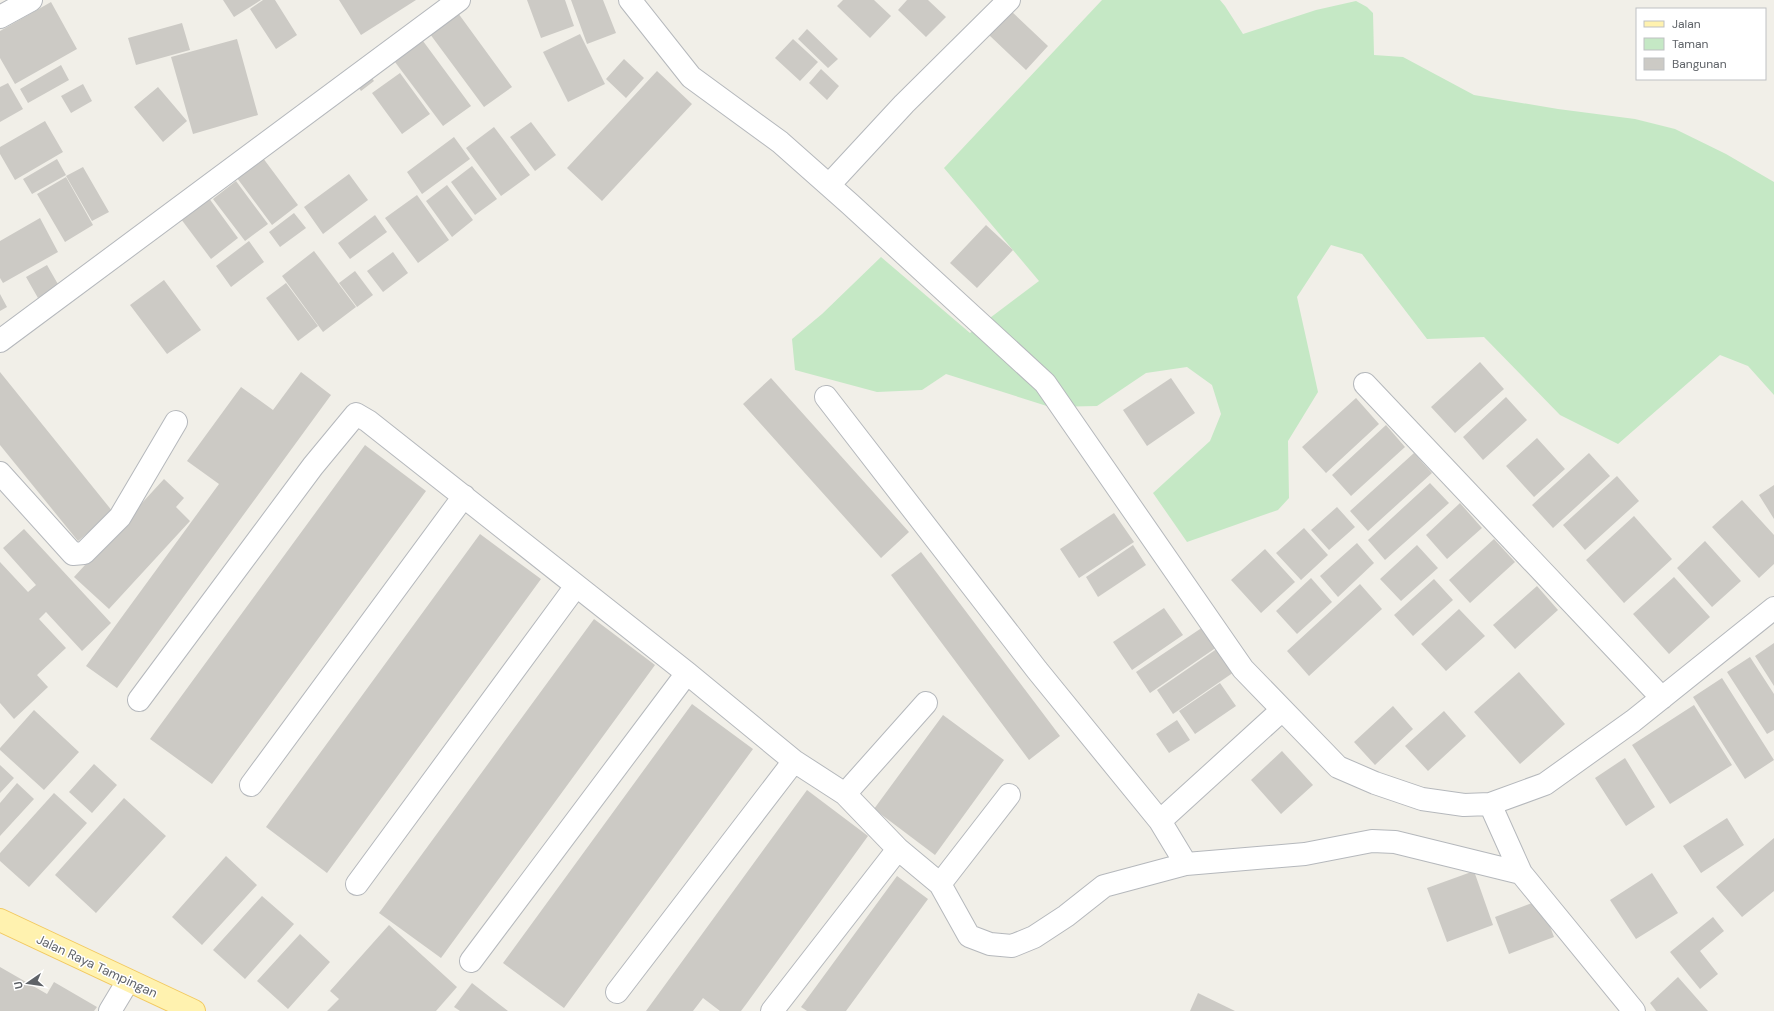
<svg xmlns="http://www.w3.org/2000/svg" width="1774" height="1011" font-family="'DM Sans',sans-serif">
  <rect width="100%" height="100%" fill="#f1efe8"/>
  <path fill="#c5e8c5" d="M 1102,0 L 1220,0 L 1225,6 L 1243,34 L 1316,10 L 1356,1 L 1367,7 L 1373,13 L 1374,55 L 1403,57 L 1474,95 L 1558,109 L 1635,119 L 1675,129 L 1726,154 L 1774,182 L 1774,395 L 1748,366 L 1720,355 L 1618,444 L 1560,415 L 1484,337 L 1427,339 L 1362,254 L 1331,245 L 1297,297 L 1318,392 L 1288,441 L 1289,498 L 1278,510 L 1187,542 L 1153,493 L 1210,441 L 1221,414 L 1212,385 L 1187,367 L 1146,373 L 1097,406 L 1050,407 L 946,374 L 922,390 L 877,392 L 795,370 L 792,339 L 822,314 L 881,257 L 970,333 L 1039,281 L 944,168 Z"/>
  <path fill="#cccac5" d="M 223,0 L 261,0 L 234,17 Z
    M 263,0 L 275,0 L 297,35 L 276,49 L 250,9 Z
    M 339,0 L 416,0 L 361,35 Z
    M 527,0 L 565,0 L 574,26 L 541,38 Z
    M 571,0 L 603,0 L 616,33 L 587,44 Z
    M 843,0 L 874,0 L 891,16 L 870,38 L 837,6 Z
    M 907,0 L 928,0 L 946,17 L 926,37 L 898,10 Z
    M 51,2 L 77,49 L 15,84 L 0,58 L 0,31 Z
    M 1011,11 L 1048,46 L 1026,70 L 989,35 Z
    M 458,13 L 512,87 L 484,107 L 430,34 Z
    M 182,23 L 190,50 L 136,65 L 128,38 Z
    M 807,29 L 838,59 L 828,68 L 798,39 Z
    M 580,34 L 605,84 L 568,102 L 543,52 Z
    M 237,39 L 258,115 L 193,134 L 171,57 Z
    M 793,39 L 818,62 L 800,81 L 775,58 Z
    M 423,41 L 471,106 L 443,126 L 395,62 Z
    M 624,59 L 644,78 L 626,98 L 606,79 Z
    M 61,65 L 69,80 L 28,103 L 20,89 Z
    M 821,69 L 839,86 L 827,100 L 809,83 Z
    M 657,71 L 692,104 L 602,201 L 567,168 Z
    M 368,73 L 374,81 L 361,91 L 355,83 Z
    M 400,73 L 430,114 L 402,134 L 372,93 Z
    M 8,83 L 23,109 L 0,122 L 0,87 Z
    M 83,84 L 92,101 L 71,113 L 61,96 Z
    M 158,87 L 187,121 L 163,142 L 134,107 Z
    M 45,121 L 63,152 L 15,180 L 0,154 L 0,147 Z
    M 531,122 L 556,155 L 535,171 L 510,137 Z
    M 494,127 L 530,175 L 501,196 L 466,148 Z
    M 454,137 L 470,159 L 422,194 L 407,172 Z
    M 260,154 L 298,205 L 272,225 L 234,174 Z
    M 57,159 L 66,175 L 32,194 L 23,179 Z
    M 472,166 L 497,199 L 475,215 L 451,182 Z
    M 83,167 L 109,212 L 92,221 L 66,176 Z
    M 349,174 L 368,200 L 323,234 L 304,207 Z
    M 66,177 L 93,225 L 65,242 L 37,194 Z
    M 236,181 L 268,224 L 245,241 L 213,199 Z
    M 447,185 L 473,220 L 452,237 L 426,201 Z
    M 203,190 L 238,238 L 211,259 L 175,211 Z
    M 417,195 L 449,240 L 418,263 L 385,218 Z
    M 294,213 L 306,228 L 280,247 L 269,232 Z
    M 375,215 L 387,232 L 350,259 L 338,243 Z
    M 40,218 L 58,252 L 3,283 L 0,278 L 0,241 Z
    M 986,225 L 1013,250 L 977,288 L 950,263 Z
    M 249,241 L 264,262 L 231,287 L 216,266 Z
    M 314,251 L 356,307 L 323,332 L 282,276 Z
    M 393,252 L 408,273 L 383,292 L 367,271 Z
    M 47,265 L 59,286 L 38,298 L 26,277 Z
    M 355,271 L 373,295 L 357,307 L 339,283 Z
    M 164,280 L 201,330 L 167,354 L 130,305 Z
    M 286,283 L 318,326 L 298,341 L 266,298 Z
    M 0,294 L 7,307 L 0,311 Z
    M 1480,362 L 1504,389 L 1455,433 L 1431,407 Z
    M 0,372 L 113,512 L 78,541 L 0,445 Z
    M 301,372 L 331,395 L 117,688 L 86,666 L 219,484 L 187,461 L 241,387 L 273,410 Z
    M 771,378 L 909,532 L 881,558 L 743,404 Z
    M 1171,378 L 1195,413 L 1147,446 L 1123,410 Z
    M 1506,397 L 1527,420 L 1483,460 L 1463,437 Z
    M 1356,398 L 1379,424 L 1326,473 L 1302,447 Z
    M 1386,425 L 1405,447 L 1351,496 L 1332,475 Z
    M 1537,438 L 1565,469 L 1534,497 L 1506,466 Z
    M 365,445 L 426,491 L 212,784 L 150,739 Z
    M 1414,453 L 1432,473 L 1368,531 L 1350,511 Z
    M 1589,453 L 1610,476 L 1553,528 L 1532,505 Z
    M 1617,476 L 1639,501 L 1585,550 L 1563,525 Z
    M 164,479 L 184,498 L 176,507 L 190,521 L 109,609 L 74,577 Z
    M 1430,483 L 1449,503 L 1385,560 L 1368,540 Z
    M 1774,485 L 1774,519 L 1759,495 Z
    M 1742,500 L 1774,535 L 1774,564 L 1759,578 L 1712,527 Z
    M 1460,503 L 1482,528 L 1447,559 L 1426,535 Z
    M 1337,507 L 1355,527 L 1329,550 L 1311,530 Z
    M 1114,513 L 1134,542 L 1079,578 L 1060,549 Z
    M 1634,516 L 1672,559 L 1624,603 L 1586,560 Z
    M 1304,528 L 1328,555 L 1301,580 L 1276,553 Z
    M 24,529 L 111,623 L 82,651 L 46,612 L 39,619 L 66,648 L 37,675 L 48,687 L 14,719 L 0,703 L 0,562 L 28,592 L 36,585 L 3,548 Z
    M 480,534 L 541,579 L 327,873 L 266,827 Z
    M 1494,539 L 1515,562 L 1470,603 L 1449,580 Z
    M 1705,541 L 1741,581 L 1712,607 L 1677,568 Z
    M 1357,543 L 1374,563 L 1338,597 L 1320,576 Z
    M 1133,545 L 1146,565 L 1098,597 L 1086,577 Z
    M 1417,545 L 1438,568 L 1401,601 L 1380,579 Z
    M 1265,549 L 1295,582 L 1261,613 L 1231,580 Z
    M 921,552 L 1060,736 L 1029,760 L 891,575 Z
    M 1674,577 L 1710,617 L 1669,654 L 1633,614 Z
    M 1311,578 L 1332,602 L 1297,634 L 1276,611 Z
    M 1434,579 L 1453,600 L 1413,636 L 1394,615 Z
    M 1360,584 L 1382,609 L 1309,676 L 1287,651 Z
    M 1537,586 L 1558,610 L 1515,649 L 1493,625 Z
    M 1164,608 L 1183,635 L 1132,670 L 1113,642 Z
    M 1459,609 L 1485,636 L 1446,671 L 1421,644 Z
    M 594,619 L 655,665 L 441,958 L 379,913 Z
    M 1203,627 L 1217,647 L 1150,693 L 1136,672 Z
    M 1774,643 L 1774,686 L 1755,656 Z
    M 1221,646 L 1237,670 L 1173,714 L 1157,690 Z
    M 1750,657 L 1774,694 L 1774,730 L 1767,734 L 1727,672 Z
    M 1519,672 L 1565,724 L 1520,764 L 1474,712 Z
    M 1722,678 L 1774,760 L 1745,779 L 1693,697 Z
    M 1220,683 L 1236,706 L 1195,734 L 1179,711 Z
    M 692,704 L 753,749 L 564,1008 L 503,963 Z
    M 1694,705 L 1732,765 L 1670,804 L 1632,745 Z
    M 1393,706 L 1413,729 L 1375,765 L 1354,742 Z
    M 34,710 L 79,752 L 44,790 L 0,750 L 0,748 Z
    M 1444,711 L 1466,736 L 1428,771 L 1405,746 Z
    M 943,715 L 1004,760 L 935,855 L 874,809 Z
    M 1177,720 L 1190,740 L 1169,753 L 1156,734 Z
    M 1282,751 L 1313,785 L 1281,814 L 1251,780 Z
    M 1625,758 L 1655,807 L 1626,826 L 1595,778 Z
    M 94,764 L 117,785 L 92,813 L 69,792 Z
    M 0,765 L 14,778 L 0,793 Z
    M 17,783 L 34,799 L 0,836 L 0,803 Z
    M 807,790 L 868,836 L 747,1003 L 741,1011 L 720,1011 L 703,998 L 693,1011 L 646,1011 Z
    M 54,793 L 87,823 L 29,887 L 0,861 L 0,853 Z
    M 124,798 L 166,836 L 96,913 L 55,875 Z
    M 1727,818 L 1744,845 L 1701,873 L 1683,846 Z
    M 1774,838 L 1774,891 L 1742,917 L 1716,887 Z
    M 226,856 L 257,885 L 202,945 L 172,917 Z
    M 1474,871 L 1493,925 L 1447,942 L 1427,888 Z
    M 1652,873 L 1678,913 L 1636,939 L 1610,900 Z
    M 897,876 L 928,899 L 846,1011 L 807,1011 L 801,1007 Z
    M 262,896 L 294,924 L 245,979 L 213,950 Z
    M 1540,900 L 1554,937 L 1509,954 L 1495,917 Z
    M 1713,917 L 1724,931 L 1700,951 L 1718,974 L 1700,989 L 1670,952 Z
    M 389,925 L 457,987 L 436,1011 L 327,1011 L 339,999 L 330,991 Z
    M 300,934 L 330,962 L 288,1009 L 257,981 Z
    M 0,967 L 47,994 L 54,982 L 97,1007 L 94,1011 L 0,1011 Z
    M 1678,977 L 1708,1011 L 1656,1011 L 1650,1003 Z
    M 472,983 L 495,1001 L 508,1011 L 460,1011 L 454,1007 Z
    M 1198,993 L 1235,1011 L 1190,1011 Z"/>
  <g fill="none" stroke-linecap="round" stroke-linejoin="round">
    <defs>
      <path id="minor" d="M 630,0 L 691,77 L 780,142 L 850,204 L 1045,383 L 1243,669 L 1338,767 L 1375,783 L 1422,799 L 1464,805 L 1490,804 L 1545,784 L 1633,721 L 1774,608
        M 0,17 L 31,0
        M 829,185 L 904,104 L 1009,0
        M 0,341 L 459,0
        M 1365,384 L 1662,698
        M 826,397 L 1037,670 L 1160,821 L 1186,864
        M 0,473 L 73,554 L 84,553 L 120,517 L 176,422
        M 139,700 L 313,466 L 356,414 L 368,421 L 687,673 L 794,761 L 845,794 L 898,849 L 940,884 L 969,936 L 990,944 L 1012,946 L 1034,937 L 1066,916 L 1104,886 L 1186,864 L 1305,854 L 1372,841 L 1395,842 L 1521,873
        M 251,785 L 464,496
        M 845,794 L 926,703
        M 1490,804 L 1521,873 L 1634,1011
        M 1160,821 L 1282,710
        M 357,884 L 576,586
        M 940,884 L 1009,795
        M 471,961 L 687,673
        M 617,992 L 794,761
        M 110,1011 L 128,981
        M 772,1011 L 898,849"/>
      <path id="major" d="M 0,920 L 194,1011"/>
    </defs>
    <use href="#minor" stroke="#b5b8bc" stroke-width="24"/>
    <use href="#major" stroke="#f2c960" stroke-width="24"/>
    <use href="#minor" stroke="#fff" stroke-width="22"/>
    <use href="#major" stroke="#fff2af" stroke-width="22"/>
  </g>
  <g text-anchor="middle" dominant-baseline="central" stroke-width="3" stroke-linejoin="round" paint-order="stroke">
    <g font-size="13" fill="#5f6368" stroke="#fff">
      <text transform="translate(97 966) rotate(25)">Jalan Raya Tampingan</text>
    </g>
  </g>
  <rect x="1636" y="8" width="130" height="72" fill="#ffffff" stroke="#bfc1c3"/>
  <rect x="1644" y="21" width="20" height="6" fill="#fff2af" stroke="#bfc1c3"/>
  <text x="1672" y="28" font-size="12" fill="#5f6368">Jalan</text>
  <rect x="1644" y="38" width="20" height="12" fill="#c5e8c5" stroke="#bfc1c3"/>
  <text x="1672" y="48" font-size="12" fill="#5f6368">Taman</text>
  <rect x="1644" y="58" width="20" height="12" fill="#cccac5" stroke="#bfc1c3"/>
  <text x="1672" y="68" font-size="12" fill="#5f6368">Bangunan</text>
  <g transform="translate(28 983) rotate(257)" stroke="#ffffff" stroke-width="3" paint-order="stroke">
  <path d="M0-3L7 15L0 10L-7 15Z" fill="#5f6368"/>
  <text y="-6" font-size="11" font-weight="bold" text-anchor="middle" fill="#5f6368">U</text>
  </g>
</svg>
